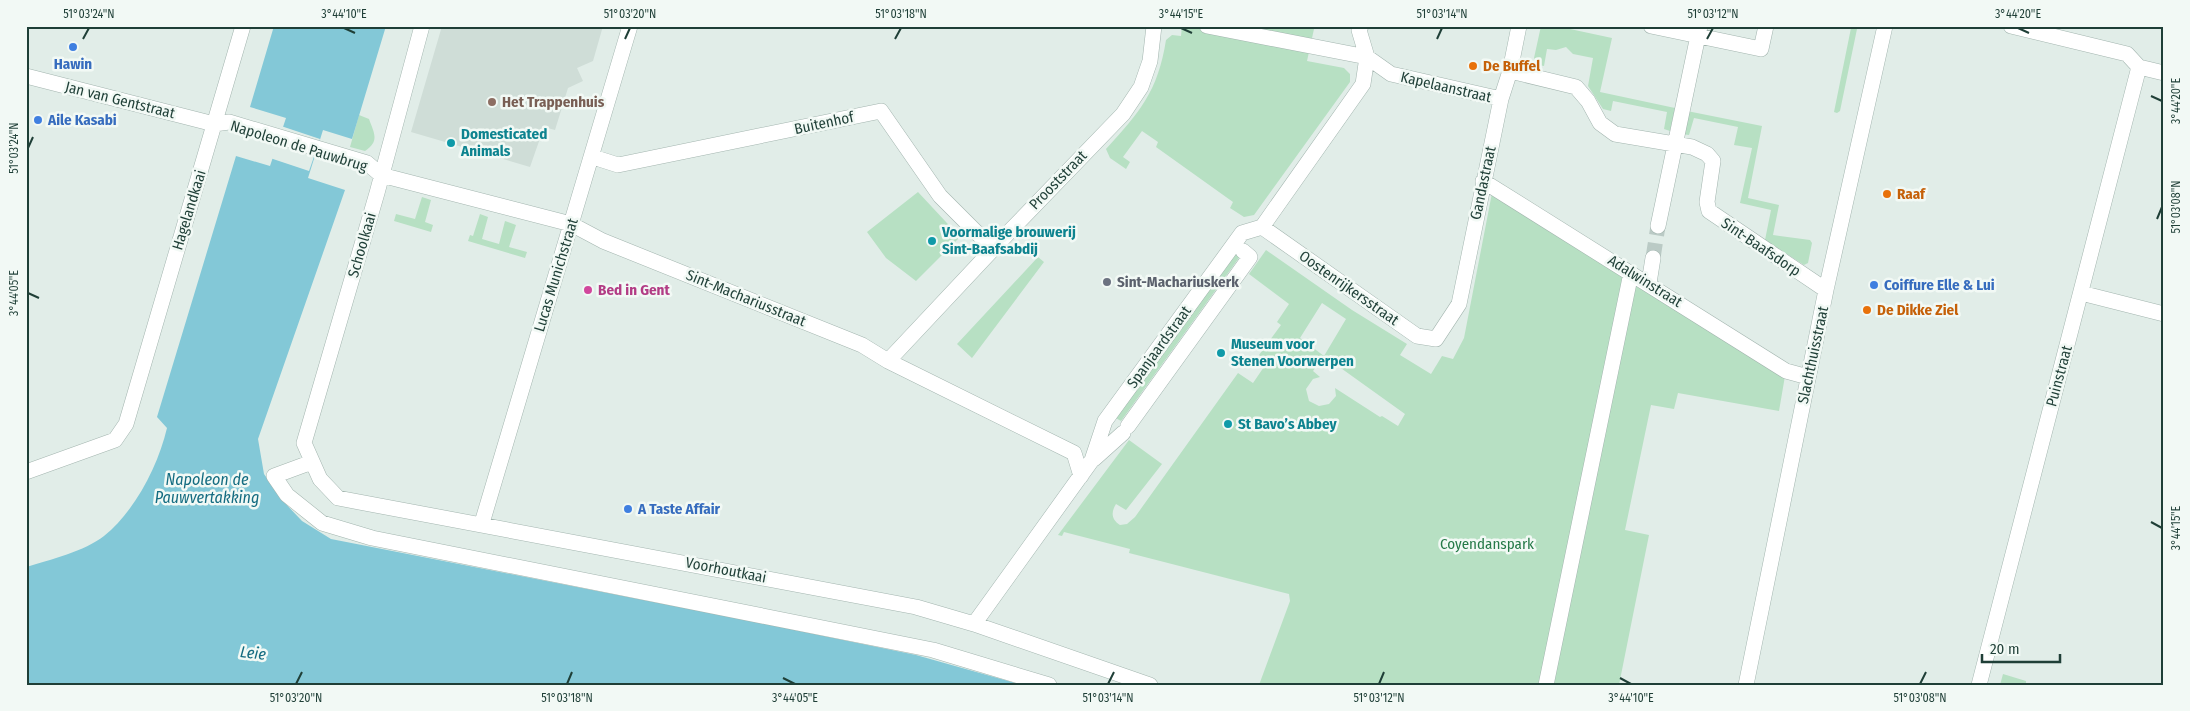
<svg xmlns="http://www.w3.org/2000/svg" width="2190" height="711" font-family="'Fira Sans Condensed',sans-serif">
  <rect width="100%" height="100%" fill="#e1ede8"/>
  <path fill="#cfddd7" d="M 442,26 L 603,26 L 593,61 L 577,68 L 583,81 L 568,88 L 555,130 L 544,127 L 530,167 L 411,132 Z"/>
  <path fill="#b7e0c3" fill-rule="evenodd" d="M 1182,26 L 1295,26 L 1314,29 L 1307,61 L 1344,68 L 1350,74 L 1350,82 L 1254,215 L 1244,217 L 1230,208 L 1233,202 L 1156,147 L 1158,142 L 1142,131 L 1123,157 L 1130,162 L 1126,169 L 1110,158 L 1106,149 C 1140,112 1158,91 1166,40 L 1172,35 L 1181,36 Z
    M 1541,26 L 1556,26 L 1612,38 L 1600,92 L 1675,108 L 1670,131 L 1664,129 L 1667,112 L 1613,101 L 1611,111 L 1603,109 L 1588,86 L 1593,58 L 1573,54 L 1566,47 L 1556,50 L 1547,49 L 1544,66 L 1539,65 L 1534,58 Z
    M 1851,28 L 1857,29 L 1840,111 L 1837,113 L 1834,112 Z
    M 1687,111 L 1762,126 L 1748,198 L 1779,205 L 1773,235 L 1810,240 L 1812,243 L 1808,263 L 1804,265 L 1765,240 L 1771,210 L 1740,203 L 1752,148 L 1734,145 L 1738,127 L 1694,118 L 1689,135 L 1682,134 Z
    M 359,115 L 369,119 C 374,133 380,141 365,151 L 350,147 Z
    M 918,192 L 960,237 L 916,281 L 886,258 L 867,232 Z
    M 1492,193 L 1785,376 L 1779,411 L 1678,393 L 1674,409 L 1651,405 L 1625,530 L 1649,535 L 1619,685 L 1259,685 L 1290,601 L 1289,594 L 1129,553 L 1130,549 L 1064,532 L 1062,536 L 1058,535 L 1129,440 L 1162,464 L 1126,510 L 1116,504 C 1111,512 1111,519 1120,525 L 1127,524 L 1135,517 L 1238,373 L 1253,383 L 1268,361 L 1259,355 L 1281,325 L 1277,322 L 1289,304 L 1249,274 L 1266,250 L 1352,310 L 1407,344 L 1400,355 L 1431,374 L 1442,356 L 1453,359 L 1464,338 ZM 1322,303 L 1346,319 L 1324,356 L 1300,338 ZM 1324,356 L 1405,414 L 1398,426 L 1382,416 L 1380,417 L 1335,388 L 1336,396 L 1329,404 L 1319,406 L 1309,401 L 1306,389 L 1313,379 L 1320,377 L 1313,371 Z
    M 422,197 L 431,200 L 425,222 L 433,225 L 431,232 L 394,221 L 396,214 L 415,219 Z
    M 480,214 L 488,217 L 482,239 L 499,244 L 505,221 L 516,225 L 509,247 L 527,252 L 525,258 L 468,241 L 470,235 L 473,236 Z
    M 1235,251 L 1241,255 L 1121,421 L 1114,417 Z
    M 1038,257 L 1044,262 L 972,358 L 957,344 Z
    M 2003,674 L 2026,681 L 2026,685 L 2000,685 Z"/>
  <path fill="#83c8d7" d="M 274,26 L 386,26 L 352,139 L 323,130 L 308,178 L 345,190 L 258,439 L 264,474 L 283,501 L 302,521 L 331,539 L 761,623 L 916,655 L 1022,685 L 26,685 L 26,567 C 50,560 85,551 104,536 C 135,511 158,466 167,428 L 157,417 L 236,156 L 270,166 L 286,118 L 250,107 Z"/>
  <path fill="#e1ede8" d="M 281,126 L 320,139 L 309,171 L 270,158 Z"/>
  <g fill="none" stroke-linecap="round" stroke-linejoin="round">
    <path stroke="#bacac5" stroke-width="15" stroke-dasharray="15 8" stroke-linecap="butt" d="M 1653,258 L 1658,226"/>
    <defs>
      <path id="minor" d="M 422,26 L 377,193 L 304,443 L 320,479 L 338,498 L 916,607 L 974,624 L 1150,685
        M 1207,26 L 1367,57 L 1391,74 L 1501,99
        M 1651,26 L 1761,49 L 1766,26
        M 2011,26 L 2127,54 L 2139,67 L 2164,73
        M 1510,71 L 1576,87 L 1588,101 L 1600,123 L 1615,134 L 1692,147 L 1707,154 L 1713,161 L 1707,202 L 1709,211 L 1826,290
        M 26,76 L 214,124 L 229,122 L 367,163 L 381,175 L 571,224 L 603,241 L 862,345 L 888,361 L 1074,453 L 1081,476
        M 593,157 L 618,165 L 881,111 L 940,196 L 993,249
        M 1483,181 L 1786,371 L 1808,377
        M 1658,226 L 1700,26
        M 1262,227 L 1417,336 L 1436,339 L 1459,304 L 1501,99 L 1510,71 L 1519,26
        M 1649,283 L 1653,258
        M 2081,293 L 2164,314
        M 888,361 L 1010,231 L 1123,114 L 1141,87 L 1150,61 L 1154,26
        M 1128,426 L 1250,257 L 1243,251
        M 1094,459 L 1123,433
        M 312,462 L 274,476 L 287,495 L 322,523 L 372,538 L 933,650 L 1049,685
        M 26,472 L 115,440 L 126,424 L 243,26
        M 482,523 L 630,26
        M 974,624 L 1092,460 L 1105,421 L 1242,233 L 1262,227 L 1363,84 L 1367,57 L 1359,30 L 1361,26
        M 1546,685 L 1631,273
        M 1746,685 L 1826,290 L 1885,26
        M 1979,685 L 2139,67"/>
    </defs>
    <use href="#minor" stroke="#a3b5af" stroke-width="16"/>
    <use href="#minor" stroke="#fff" stroke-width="15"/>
  </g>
  <path fill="none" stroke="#1f3f37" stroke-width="2" d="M 344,28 L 355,33M 1181,28 L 1192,33M 2018,28 L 2029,33M 83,39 L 89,28M 625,39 L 630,28M 895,39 L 901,28M 1437,39 L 1442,28M 1707,39 L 1713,28M 2151,96 L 2162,101M 28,148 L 33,137M 2157,219 L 2162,207M 28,293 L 39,298M 2151,522 L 2162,528M 783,678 L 795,684M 1620,678 L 1631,684M 296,684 L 302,672M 567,684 L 572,672M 1108,684 L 1114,672M 1379,684 L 1384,672M 1920,684 L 1926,672"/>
  <g fill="#3f7fe0" stroke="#f2f9f5" stroke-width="2">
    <circle cx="73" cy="47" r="5"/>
    <circle cx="38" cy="120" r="5"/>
    <circle cx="1874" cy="285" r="5"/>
    <circle cx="628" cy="509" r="5"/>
  </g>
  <g fill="#e8710a" stroke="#f2f9f5" stroke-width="2">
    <circle cx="1473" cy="66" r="5"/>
    <circle cx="1887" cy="194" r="5"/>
    <circle cx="1867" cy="310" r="5"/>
  </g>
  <circle fill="#8d6e63" stroke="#f2f9f5" stroke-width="2" cx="492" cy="102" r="5"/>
  <g fill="#0f9aa8" stroke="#f2f9f5" stroke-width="2">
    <circle cx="451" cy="143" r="5"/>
    <circle cx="932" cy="241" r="5"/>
    <circle cx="1221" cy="353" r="5"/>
    <circle cx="1228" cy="424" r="5"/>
  </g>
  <circle fill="#6b7280" stroke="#f2f9f5" stroke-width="2" cx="1107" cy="282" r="5"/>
  <circle fill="#d1479c" stroke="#f2f9f5" stroke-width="2" cx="588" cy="290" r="5"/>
  <g text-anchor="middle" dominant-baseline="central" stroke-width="5" stroke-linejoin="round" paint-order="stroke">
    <g font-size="15" font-weight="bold" fill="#366cbe" stroke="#f2f9f5" text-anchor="start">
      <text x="73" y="64" text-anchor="middle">Hawin</text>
      <text x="48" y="120">Aile Kasabi</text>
      <text x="1884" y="285">Coiffure Elle &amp; Lui</text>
      <text x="638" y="509">A Taste Affair</text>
    </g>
    <g font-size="15" font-weight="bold" fill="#c56008" stroke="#f2f9f5" text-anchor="start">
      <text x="1483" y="66">De Buffel</text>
      <text x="1897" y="194">Raaf</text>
      <text x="1877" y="310">De Dikke Ziel</text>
    </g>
    <g font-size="15" fill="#1f3f37" stroke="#f2f9f5">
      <text transform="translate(1446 87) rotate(13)">Kapelaanstraat</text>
      <text transform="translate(120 100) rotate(14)">Jan van Gentstraat</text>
      <text transform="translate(824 123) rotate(-12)">Buitenhof</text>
      <text transform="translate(299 146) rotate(17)">Napoleon de Pauwbrug</text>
      <text transform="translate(1058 180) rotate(-46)">Prooststraat</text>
      <text transform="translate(1483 183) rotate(-78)">Gandastraat</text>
      <text transform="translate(189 210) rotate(-73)">Hagelandkaai</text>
      <text transform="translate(362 245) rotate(-74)">Schoolkaai</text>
      <text transform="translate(1761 247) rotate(34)">Sint-Baafsdorp</text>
      <text transform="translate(556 275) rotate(-73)">Lucas Munichstraat</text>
      <text transform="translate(1645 281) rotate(32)">Adalwinstraat</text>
      <text transform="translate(1349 288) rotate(35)">Oostenrijkersstraat</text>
      <text transform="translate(746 298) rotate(22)">Sint-Machariusstraat</text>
      <text transform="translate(1159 347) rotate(-54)">Spanjaardstraat</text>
      <text transform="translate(1813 355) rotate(-78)">Slachthuisstraat</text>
      <text transform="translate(2059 376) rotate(-75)">Puinstraat</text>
      <text transform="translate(726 570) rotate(11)">Voorhoutkaai</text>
    </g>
    <g font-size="15" font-weight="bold" fill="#785e54" stroke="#f2f9f5" text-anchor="start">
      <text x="502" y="102">Het Trappenhuis</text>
    </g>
    <g font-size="15" font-weight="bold" fill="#0d838f" stroke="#f2f9f5" text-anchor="start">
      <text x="461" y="134">Domesticated<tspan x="461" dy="17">Animals</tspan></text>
      <text x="942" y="232">Voormalige brouwerij<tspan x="942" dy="17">Sint-Baafsabdij</tspan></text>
      <text x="1231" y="344">Museum voor<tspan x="1231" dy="17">Stenen Voorwerpen</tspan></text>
      <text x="1238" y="424">St Bavo’s Abbey</text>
    </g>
    <g font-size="15" font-weight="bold" fill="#5b616d" stroke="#f2f9f5" text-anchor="start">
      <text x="1117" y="282">Sint-Machariuskerk</text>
    </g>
    <g font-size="15" font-weight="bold" fill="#b23c85" stroke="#f2f9f5" text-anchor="start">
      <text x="598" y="290">Bed in Gent</text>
    </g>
    <g font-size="15" fill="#257a48" stroke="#f2f9f5">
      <text x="1487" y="544">Coyendanspark</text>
    </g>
    <g font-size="16" font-style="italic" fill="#146c81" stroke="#f2f9f5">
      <text x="207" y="479">Napoleon de<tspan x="207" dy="18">Pauwvertakking</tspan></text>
      <text transform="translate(253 653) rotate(7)">Leie</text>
    </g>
  </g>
  <rect width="2190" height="711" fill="none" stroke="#f2f9f5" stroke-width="55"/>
  <path d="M1982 654v8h78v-8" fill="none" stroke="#1f3f37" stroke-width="2.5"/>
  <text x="1990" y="654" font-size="15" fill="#1f3f37" stroke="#f2f9f5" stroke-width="4" paint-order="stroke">20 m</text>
  <rect x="28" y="28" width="2134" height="656" fill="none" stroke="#1f3f37" stroke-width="2"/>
  <g font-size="12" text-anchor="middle" fill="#1f3f37">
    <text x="89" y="18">51°03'24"N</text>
    <text x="344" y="18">3°44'10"E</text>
    <text x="630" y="18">51°03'20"N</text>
    <text x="901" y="18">51°03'18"N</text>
    <text x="1181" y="18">3°44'15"E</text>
    <text x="1442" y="18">51°03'14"N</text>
    <text x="1713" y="18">51°03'12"N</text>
    <text x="2018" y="18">3°44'20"E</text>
    <text transform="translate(2176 101) rotate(-90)" y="4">3°44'20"E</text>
    <text transform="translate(14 148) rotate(-90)" y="4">51°03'24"N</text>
    <text transform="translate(2176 207) rotate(-90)" y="4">51°03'08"N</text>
    <text transform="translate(14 293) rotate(-90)" y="4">3°44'05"E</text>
    <text transform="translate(2176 528) rotate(-90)" y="4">3°44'15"E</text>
    <text x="296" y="702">51°03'20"N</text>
    <text x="567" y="702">51°03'18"N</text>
    <text x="795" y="702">3°44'05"E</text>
    <text x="1108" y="702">51°03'14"N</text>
    <text x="1379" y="702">51°03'12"N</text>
    <text x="1631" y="702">3°44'10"E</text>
    <text x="1920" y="702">51°03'08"N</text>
  </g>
</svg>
